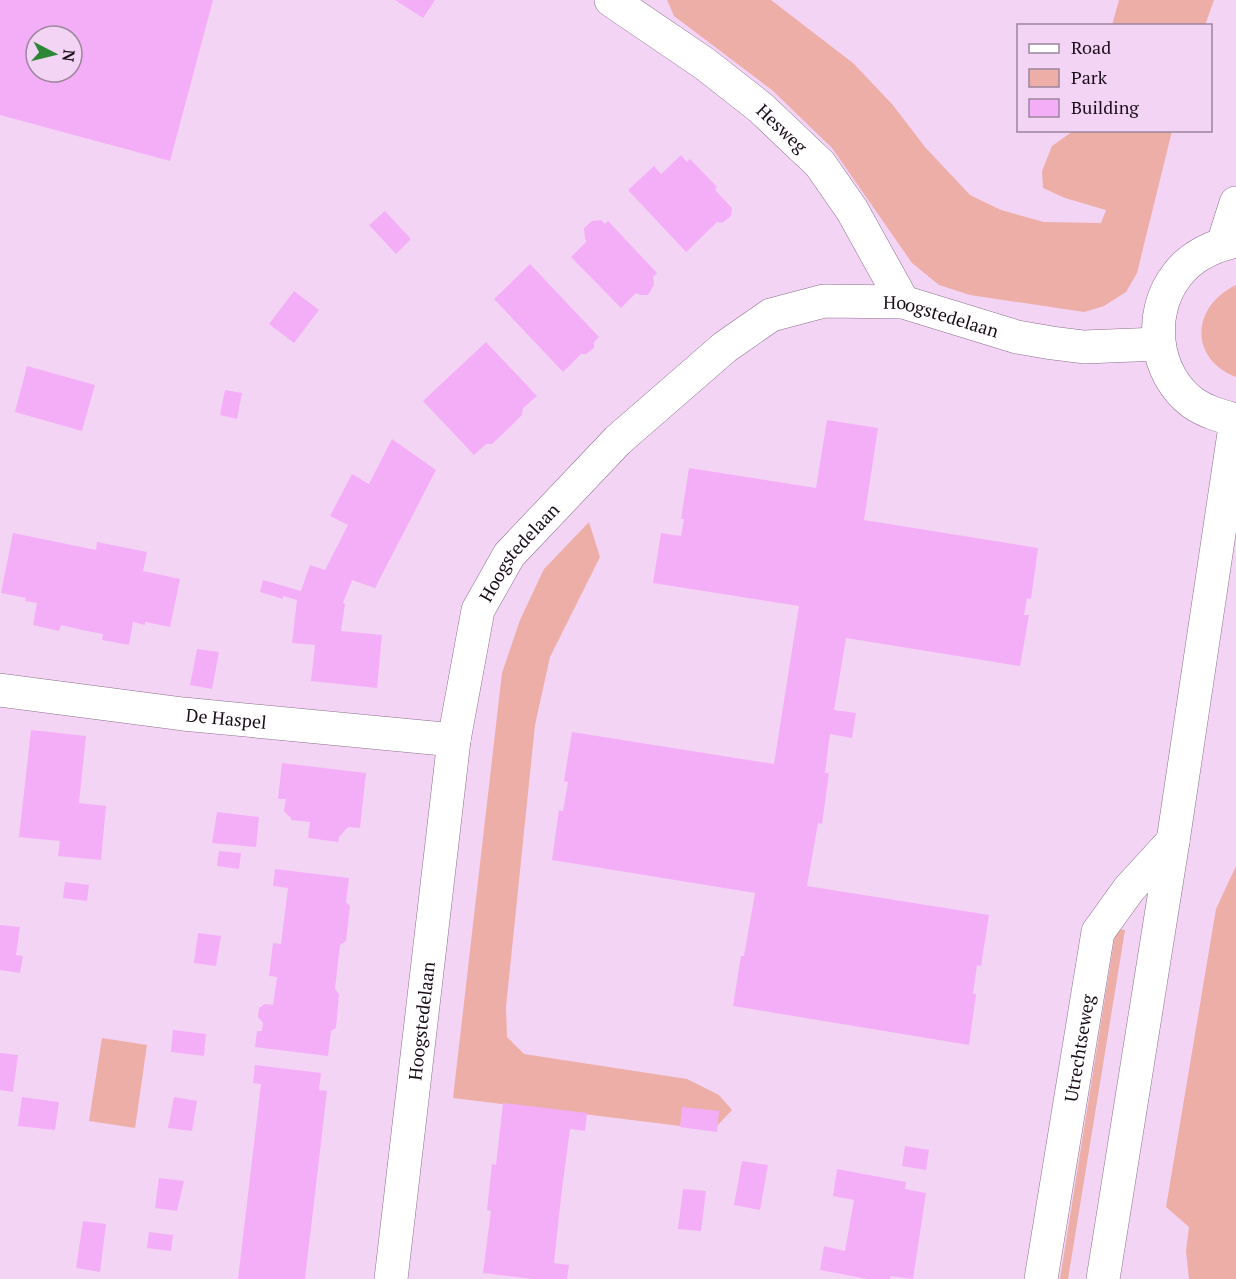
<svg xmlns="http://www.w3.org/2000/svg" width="1236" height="1279" font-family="'PT Serif',serif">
  <rect width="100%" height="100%" fill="#f4d4f5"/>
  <path fill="#edaea7" d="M 667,0 L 771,0 L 853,63 L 892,104 L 925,147 L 970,195 L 1001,210 L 1044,222 L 1101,223 L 1106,210 L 1065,198 L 1043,188 L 1042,171 L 1052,146 L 1073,131 L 1172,131 L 1137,273 L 1126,292 L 1104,306 L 1084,312 L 970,295 L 939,285 L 912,263 L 832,148 L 772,90 L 674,16 Z
    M 1119,0 L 1214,0 L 1205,25 L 1112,25 Z
    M 1236,285 L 1236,377 C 1188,358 1192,306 1236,285 Z
    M 589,522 L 600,557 L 550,657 L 535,725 L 506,1007 L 507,1037 L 524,1054 L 687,1079 L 719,1095 L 732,1110 L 713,1130 L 453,1098 L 502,673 L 520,620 L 544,569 Z
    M 1236,866 L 1236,1279 L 1189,1279 L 1186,1251 L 1189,1227 L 1166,1207 L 1216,909 Z
    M 1116,929 L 1125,930 L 1068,1279 L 1060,1279 Z
    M 102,1038 L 147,1045 L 135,1128 L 89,1121 Z"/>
  <path fill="#f4aef7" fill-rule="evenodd" d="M 0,0 L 213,0 L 170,161 L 0,115 ZM 36,36 L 72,36 L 72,72 L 36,72 Z
    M 395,0 L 435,0 L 423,18 Z
    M 681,155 L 687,162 L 690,159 L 717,187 L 715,190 L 732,208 L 731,216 L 722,223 L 717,222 L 686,252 L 628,190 L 654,166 L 661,174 Z
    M 385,211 L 411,239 L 396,254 L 369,225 Z
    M 601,220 L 605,224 L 608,221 L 657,273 L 653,277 L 654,285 L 648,295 L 640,295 L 636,293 L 621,308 L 571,257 L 587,241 L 585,239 L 584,228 L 592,221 Z
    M 530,264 L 599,337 L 594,342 L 594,348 L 586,354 L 581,354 L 563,372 L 494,299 Z
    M 294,291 L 319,310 L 294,343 L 269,324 Z
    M 486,342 L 537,396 L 523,408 L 522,415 L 509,428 L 492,444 L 486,444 L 474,455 L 423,401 Z
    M 27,366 L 95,385 L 82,431 L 15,412 Z
    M 225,390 L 242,393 L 237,419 L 220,415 Z
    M 827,420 L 878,428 L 864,520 L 1038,548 L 1031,599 L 1027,598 L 1024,615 L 1029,615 L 1020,666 L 846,638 L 834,710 L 856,713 L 852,738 L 830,734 L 825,773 L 829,773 L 822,824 L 818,823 L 807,886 L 989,915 L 981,966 L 977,965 L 973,994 L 976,994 L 969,1045 L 733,1006 L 741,956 L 744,956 L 755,893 L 552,860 L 559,810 L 563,811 L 568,782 L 564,781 L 572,732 L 774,764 L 799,606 L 653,583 L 661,533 L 681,536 L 684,519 L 681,519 L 689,468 L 816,488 Z
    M 392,439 L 436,470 L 375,588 L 352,580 L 343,603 L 345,604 L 341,631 L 382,635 L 377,688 L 311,681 L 315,645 L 292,643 L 297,600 L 283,596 L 283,599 L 260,592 L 263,580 L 301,591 L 310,565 L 325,570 L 348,525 L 330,516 L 352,474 L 369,484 Z
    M 13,533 L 96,550 L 97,542 L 147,552 L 143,571 L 180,579 L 170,627 L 145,622 L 145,625 L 133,622 L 129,645 L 102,640 L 103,634 L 82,630 L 61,625 L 59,631 L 33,625 L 37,603 L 25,601 L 26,598 L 1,593 Z
    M 197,649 L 219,652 L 212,689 L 190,685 Z
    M 31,730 L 86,736 L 79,803 L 106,806 L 101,860 L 58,856 L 60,841 L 19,837 Z
    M 282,763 L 366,773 L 360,828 L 348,827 L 339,837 L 338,842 L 308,838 L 310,822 L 291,820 L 291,818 L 284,811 L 286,799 L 278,799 Z
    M 217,812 L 259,817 L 256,847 L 212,843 Z
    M 219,851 L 241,853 L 239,869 L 217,866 Z
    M 275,869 L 349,878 L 346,902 L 350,906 L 346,941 L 340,945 L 335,989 L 339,994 L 336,1028 L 331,1031 L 328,1056 L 255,1047 L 257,1031 L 262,1031 L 263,1023 L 258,1017 L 259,1008 L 265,1004 L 273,1005 L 277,977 L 269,976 L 273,943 L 281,944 L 288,888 L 273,886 Z
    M 65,882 L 89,885 L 87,901 L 63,898 Z
    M 0,925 L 20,927 L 16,955 L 23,956 L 20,973 L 0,970 Z
    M 198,933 L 221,936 L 216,966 L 194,963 Z
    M 173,1030 L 206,1034 L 204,1056 L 171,1052 Z
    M 0,1053 L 18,1055 L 13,1092 L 0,1090 Z
    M 255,1065 L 321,1073 L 319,1090 L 327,1091 L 305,1279 L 238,1279 L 261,1084 L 253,1083 Z
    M 22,1097 L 59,1102 L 55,1130 L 18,1126 Z
    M 174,1097 L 197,1101 L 192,1131 L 168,1128 Z
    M 503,1103 L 587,1113 L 585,1131 L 570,1129 L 561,1197 L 554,1263 L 569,1265 L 567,1279 L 534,1279 L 483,1273 L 491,1211 L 487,1210 L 492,1164 L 496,1165 Z
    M 682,1107 L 719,1111 L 717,1132 L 680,1127 Z
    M 905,1146 L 929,1150 L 926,1170 L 902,1166 Z
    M 742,1161 L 768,1165 L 760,1210 L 734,1205 Z
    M 837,1169 L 906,1182 L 905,1189 L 926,1193 L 913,1279 L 891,1276 L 890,1279 L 868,1279 L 820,1270 L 824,1246 L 845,1251 L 854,1200 L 833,1196 Z
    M 159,1178 L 184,1181 L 177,1211 L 155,1208 Z
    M 683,1189 L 706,1191 L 701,1231 L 678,1229 Z
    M 83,1221 L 106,1224 L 100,1272 L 76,1268 Z
    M 149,1232 L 173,1235 L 171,1251 L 147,1248 Z"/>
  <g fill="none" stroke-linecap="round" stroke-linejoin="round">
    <defs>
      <g id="street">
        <path id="s1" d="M 611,0 L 705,64 L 761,108 L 820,164 L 852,210 L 903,302"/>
        <path id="s2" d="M 0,690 L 183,714 L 454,740"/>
        <path id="s3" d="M 391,1279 L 454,740 L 478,610 L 509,555 L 618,440 L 725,347 L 771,315 L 824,301 L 903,302 L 1017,337 L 1052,343 L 1084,347 L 1159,344"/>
        <path id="s4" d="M 1041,1279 L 1098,932 L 1129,889 L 1173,841"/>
      </g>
      <path id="primary" d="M 1236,241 C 1213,246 1191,256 1177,275 C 1147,313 1154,374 1193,403 C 1206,412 1221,416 1236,420
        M 1223,244 L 1236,203
        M 1103,1279 L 1173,841 L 1236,420"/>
    </defs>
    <use href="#street" stroke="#8b6f8c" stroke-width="34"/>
    <use href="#primary" stroke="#8b6f8c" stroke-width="34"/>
    <use href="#street" stroke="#fff" stroke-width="33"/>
    <use href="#primary" stroke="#fff" stroke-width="33"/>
  </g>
  <g text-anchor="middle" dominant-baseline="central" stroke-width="6" stroke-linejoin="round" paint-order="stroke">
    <g font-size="18" fill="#190e19" stroke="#f4d4f5">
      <text stroke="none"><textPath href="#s1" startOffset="214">Hesweg</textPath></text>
      <text stroke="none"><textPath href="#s3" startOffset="1268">Hoogstedelaan</textPath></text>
      <text stroke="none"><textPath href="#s3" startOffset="746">Hoogstedelaan</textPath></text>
      <text stroke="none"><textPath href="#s2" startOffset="228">De Haspel</textPath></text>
      <text stroke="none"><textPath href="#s3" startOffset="260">Hoogstedelaan</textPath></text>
      <text stroke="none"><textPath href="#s4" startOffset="234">Utrechtseweg</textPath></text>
    </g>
  </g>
  <rect x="1017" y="24" width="195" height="108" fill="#f4d4f5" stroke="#9c859d" stroke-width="1.5"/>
  <rect x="1029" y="44" width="30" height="9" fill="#ffffff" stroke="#9c859d" stroke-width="1.5"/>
  <text x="1071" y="54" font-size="18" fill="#190e19">Road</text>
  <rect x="1029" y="69" width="30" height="18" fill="#edaea7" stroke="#9c859d" stroke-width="1.5"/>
  <text x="1071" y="84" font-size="18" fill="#190e19">Park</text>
  <rect x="1029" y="99" width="30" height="18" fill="#f4aef7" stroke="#9c859d" stroke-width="1.5"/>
  <text x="1071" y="114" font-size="18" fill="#190e19">Building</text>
  <g transform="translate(54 54) rotate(97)"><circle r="28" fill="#f4d4f5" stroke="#9c859d" stroke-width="1.5"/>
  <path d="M0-4.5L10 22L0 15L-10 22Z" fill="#2d8737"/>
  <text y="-9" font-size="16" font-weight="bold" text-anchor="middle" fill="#190e19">N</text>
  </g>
</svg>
